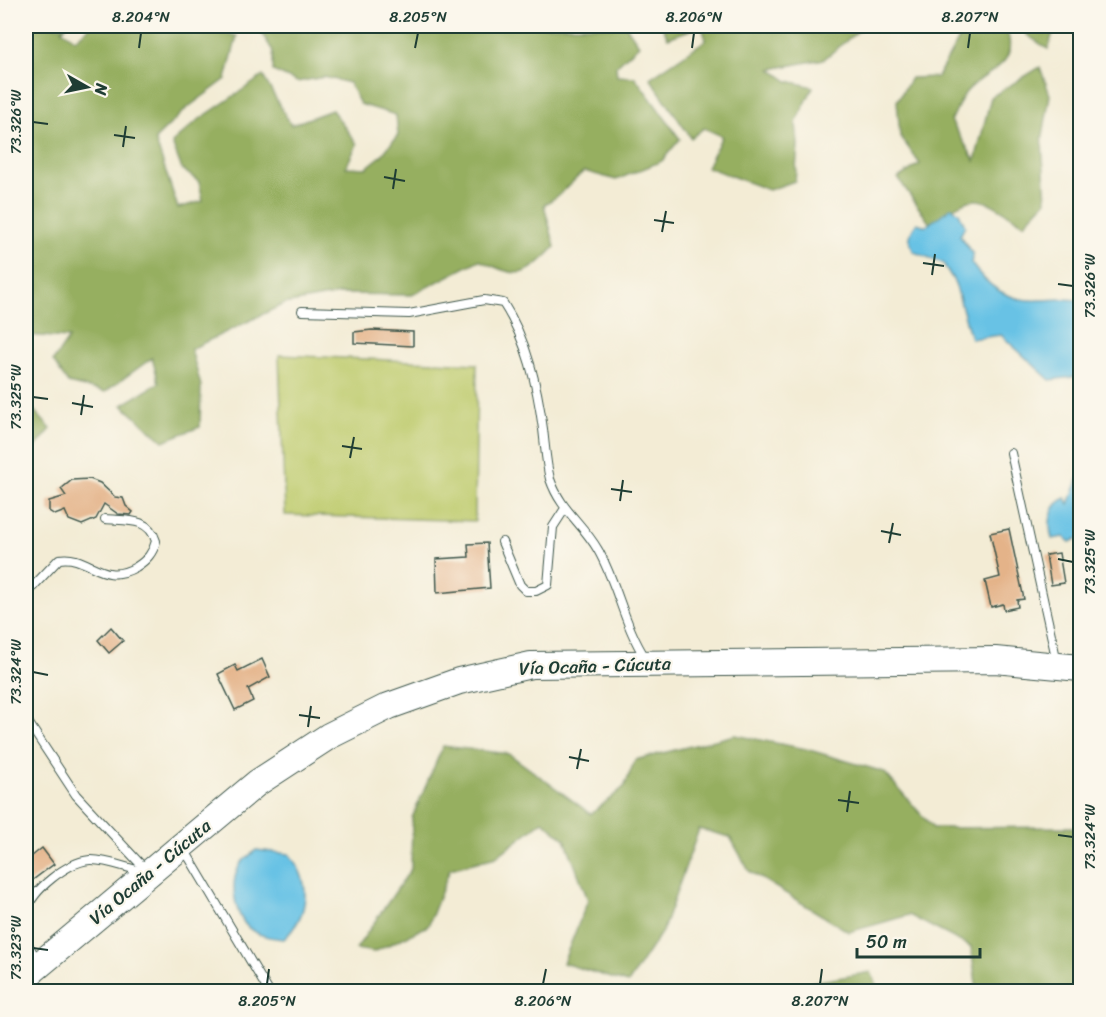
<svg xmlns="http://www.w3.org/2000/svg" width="1106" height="1017" font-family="Sriracha,sans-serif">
  <rect width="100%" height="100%" fill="#fbf7ec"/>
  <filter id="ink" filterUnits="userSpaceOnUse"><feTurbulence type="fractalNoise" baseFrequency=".0167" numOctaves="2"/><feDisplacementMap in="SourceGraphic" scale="12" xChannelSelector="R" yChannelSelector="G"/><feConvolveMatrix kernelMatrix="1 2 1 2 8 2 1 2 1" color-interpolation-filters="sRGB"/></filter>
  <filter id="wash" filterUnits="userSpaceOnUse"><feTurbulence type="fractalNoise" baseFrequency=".008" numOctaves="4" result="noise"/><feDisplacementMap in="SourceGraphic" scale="24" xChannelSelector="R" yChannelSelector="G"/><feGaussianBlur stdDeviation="1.35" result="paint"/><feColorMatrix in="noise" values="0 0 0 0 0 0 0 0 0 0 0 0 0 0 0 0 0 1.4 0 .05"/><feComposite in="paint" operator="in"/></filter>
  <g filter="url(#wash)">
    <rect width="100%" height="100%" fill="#f3ecd5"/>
    <path fill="#becb6d" stroke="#6e8450" stroke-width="1.5" d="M 279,355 L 477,364 L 475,521 L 285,515 Z"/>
    <path fill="#96af60" stroke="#5a764a" stroke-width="1.5" d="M 26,26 L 66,26 L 62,30 L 75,39 L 91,26 L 196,26 L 237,36 L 226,79 L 187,108 L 155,139 L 178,208 L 203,201 L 199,182 L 182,169 L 172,143 L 197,121 L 263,76 L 291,125 L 332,110 L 357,144 L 346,167 L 366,168 L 381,156 L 398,135 L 396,115 L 360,104 L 349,83 L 324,77 L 297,82 L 273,71 L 273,51 L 261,32 L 263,26 L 626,26 L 639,45 L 616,66 L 617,76 L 635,77 L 680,139 L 662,161 L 616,180 L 584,171 L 559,195 L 544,205 L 555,247 C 523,280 519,278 479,260 L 412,295 L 340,294 L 284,304 L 191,349 L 201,386 L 200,427 L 163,441 L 122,405 L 159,383 L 152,358 L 105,392 L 68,383 L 53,361 L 69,338 L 26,335 Z
      M 662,26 L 700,26 L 668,38 Z
      M 702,26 L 864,26 L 824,59 L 771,69 L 788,81 L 813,87 L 796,123 L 798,145 L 795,181 L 769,190 L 707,167 L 722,136 L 704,128 L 691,138 L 650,78 L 706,40 Z
      M 957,26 L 1005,26 C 1022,67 989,67 967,91 C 960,99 956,112 951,121 L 975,161 L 991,97 L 1040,67 L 1050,95 L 1042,141 L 1046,201 L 1024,224 C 977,194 977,190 930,224 L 898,178 L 920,164 L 900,136 L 897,101 L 911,78 L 937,77 L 959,39 Z
      M 1029,26 L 1055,26 L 1048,49 L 1027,35 Z
      M 26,402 L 51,429 L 26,458 Z
      M 735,735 L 806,749 L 884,772 L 933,828 L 1080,827 L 1080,991 L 977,991 L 971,947 L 909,915 L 849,932 L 749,871 L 730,837 L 699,829 L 663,930 L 628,983 L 563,963 L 588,900 L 565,839 L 543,821 L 496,857 L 450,869 L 428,926 L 374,952 L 356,949 L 411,869 L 412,818 L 443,746 L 509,754 L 591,814 L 624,787 L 635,760 Z
      M 871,972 L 879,991 L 774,991 L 786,987 Z"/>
    <path fill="#68c2e5" stroke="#44808c" stroke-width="1.5" d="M 952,207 L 959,213 L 965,226 L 960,236 L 973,254 L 971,263 C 987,286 1009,302 1038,300 C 1053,300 1066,297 1080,301 L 1080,376 L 1050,380 L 1001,335 L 971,339 L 955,283 L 943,263 L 914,252 C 907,239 909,234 917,223 L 926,226 Z
      M 1080,475 L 1080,537 L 1070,542 L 1064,537 L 1052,539 C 1048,523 1049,505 1066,498 L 1069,504 Z
      M 256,850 L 289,854 C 312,882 310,914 284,939 C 273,938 263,937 253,931 C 235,920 229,885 239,866 C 242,860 251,855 256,850 Z"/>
    <g id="blocks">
      <path fill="#e4b389" d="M 372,330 L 413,332 L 413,346 L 354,343 L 354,332 Z
        M 90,479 L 100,483 L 115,497 L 123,498 L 126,506 L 133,512 L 131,515 L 118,514 L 104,504 L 96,519 L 82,525 L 69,520 L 65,511 L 55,515 L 49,511 L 49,501 L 66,496 L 61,489 L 72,480 Z
        M 1009,529 L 1024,599 L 1017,600 L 1018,607 L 1004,610 L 1003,604 L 991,607 L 985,581 L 1000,577 L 990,533 Z
        M 487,543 L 490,588 L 437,593 L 436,559 L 469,557 L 468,544 Z
        M 1059,553 L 1064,583 L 1051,585 L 1046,555 Z
        M 111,627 L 123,641 L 109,653 L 98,640 Z
        M 262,659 L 270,677 L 248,689 L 253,701 L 235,710 L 218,674 L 235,665 L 238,671 Z
        M 42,848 L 54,864 L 26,885 L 26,861 Z"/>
    </g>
  </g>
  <g filter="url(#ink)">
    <use href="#blocks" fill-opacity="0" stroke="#3f574c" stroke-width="1.5"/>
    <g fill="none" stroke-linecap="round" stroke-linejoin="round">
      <defs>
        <path id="service" d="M 302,311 L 409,314 L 484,300 L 503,303 C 527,340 537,385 543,429 C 545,445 546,463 550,479 C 561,511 582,522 598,550 C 618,585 624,626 646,659
          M 1011,453 L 1057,662
          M 502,542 L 520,585 L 526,591 L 536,591 L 548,585 L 553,527 L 564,510
          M 26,594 L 59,559 C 90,554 101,587 136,567 C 147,560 153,553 156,541 C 149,517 126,521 105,519
          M 26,719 L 76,795 L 145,869
          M 184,849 L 269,992
          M 26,912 C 32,890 67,862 90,860 C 105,859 126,868 141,871
          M 26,941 L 37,960"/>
        <path id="primary" d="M 26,976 L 257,783 L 329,736 L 389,706 L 459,681 L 531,665 L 995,660 L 1080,668"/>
      </defs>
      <use href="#service" stroke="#3f574c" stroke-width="10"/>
      <use href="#primary" stroke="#3f574c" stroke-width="28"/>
      <use href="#service" stroke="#fff" stroke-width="8"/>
      <use href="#primary" stroke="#fff" stroke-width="26"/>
    </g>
  </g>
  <path fill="none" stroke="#1f3d34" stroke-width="2" d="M 139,48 L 141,33M 415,48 L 418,33M 692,48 L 694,33M 968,48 L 970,33M 33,122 L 48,124M 114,135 L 135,138M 123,147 L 126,126M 384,177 L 405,181M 393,189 L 396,169M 654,220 L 674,223M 662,232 L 666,211M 923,263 L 944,266M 932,275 L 935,254M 1058,284 L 1073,286M 33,397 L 48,399M 72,403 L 93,407M 81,415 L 84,395M 342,446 L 362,449M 350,458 L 354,437M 611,489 L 632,492M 620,501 L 623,480M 881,531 L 901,535M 889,543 L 893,523M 1058,559 L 1073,562M 33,672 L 48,675M 299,715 L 320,718M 308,727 L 311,706M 569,757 L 589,761M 577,769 L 581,749M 838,800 L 859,803M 847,812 L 850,791M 1058,835 L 1073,837M 33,948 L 48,950M 267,984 L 269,969M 543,984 L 546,969M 820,984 L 822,969"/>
  <g text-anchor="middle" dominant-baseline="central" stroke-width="4.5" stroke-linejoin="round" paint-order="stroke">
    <g font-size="18" fill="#1f3d34" stroke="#fbf7ec">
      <text transform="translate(595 666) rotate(-2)">Vía Ocaña - Cúcuta</text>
      <text transform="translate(150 872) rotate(-40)">Vía Ocaña - Cúcuta</text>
    </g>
  </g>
  <rect width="1106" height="1017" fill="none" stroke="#fbf7ec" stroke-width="66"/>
  <g transform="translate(87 87) rotate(99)" stroke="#fbf7ec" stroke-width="4.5" paint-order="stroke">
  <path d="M0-4.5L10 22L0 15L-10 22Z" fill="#1f3d34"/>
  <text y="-9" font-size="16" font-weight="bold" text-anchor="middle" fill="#1f3d34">N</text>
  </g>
  <path d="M857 948v9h123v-9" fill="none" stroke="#1f3d34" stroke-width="3"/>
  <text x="866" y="948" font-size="18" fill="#1f3d34" stroke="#fbf7ec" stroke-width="4.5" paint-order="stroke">50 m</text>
  <rect x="33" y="33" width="1040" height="951" fill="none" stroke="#1f3d34" stroke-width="2"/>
  <g font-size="15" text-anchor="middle" fill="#1f3d34">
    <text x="141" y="22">8.204°N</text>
    <text x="418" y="22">8.205°N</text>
    <text x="694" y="22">8.206°N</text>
    <text x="970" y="22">8.207°N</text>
    <text transform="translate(16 122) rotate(-90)" y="5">73.326°W</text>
    <text transform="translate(1090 286) rotate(-90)" y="5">73.326°W</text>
    <text transform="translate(16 397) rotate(-90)" y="5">73.325°W</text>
    <text transform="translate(1090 562) rotate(-90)" y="5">73.325°W</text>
    <text transform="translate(16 672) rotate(-90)" y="5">73.324°W</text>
    <text transform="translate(1090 837) rotate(-90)" y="5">73.324°W</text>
    <text transform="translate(16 948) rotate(-90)" y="5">73.323°W</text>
    <text x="267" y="1006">8.205°N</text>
    <text x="543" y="1006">8.206°N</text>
    <text x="820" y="1006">8.207°N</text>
  </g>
</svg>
